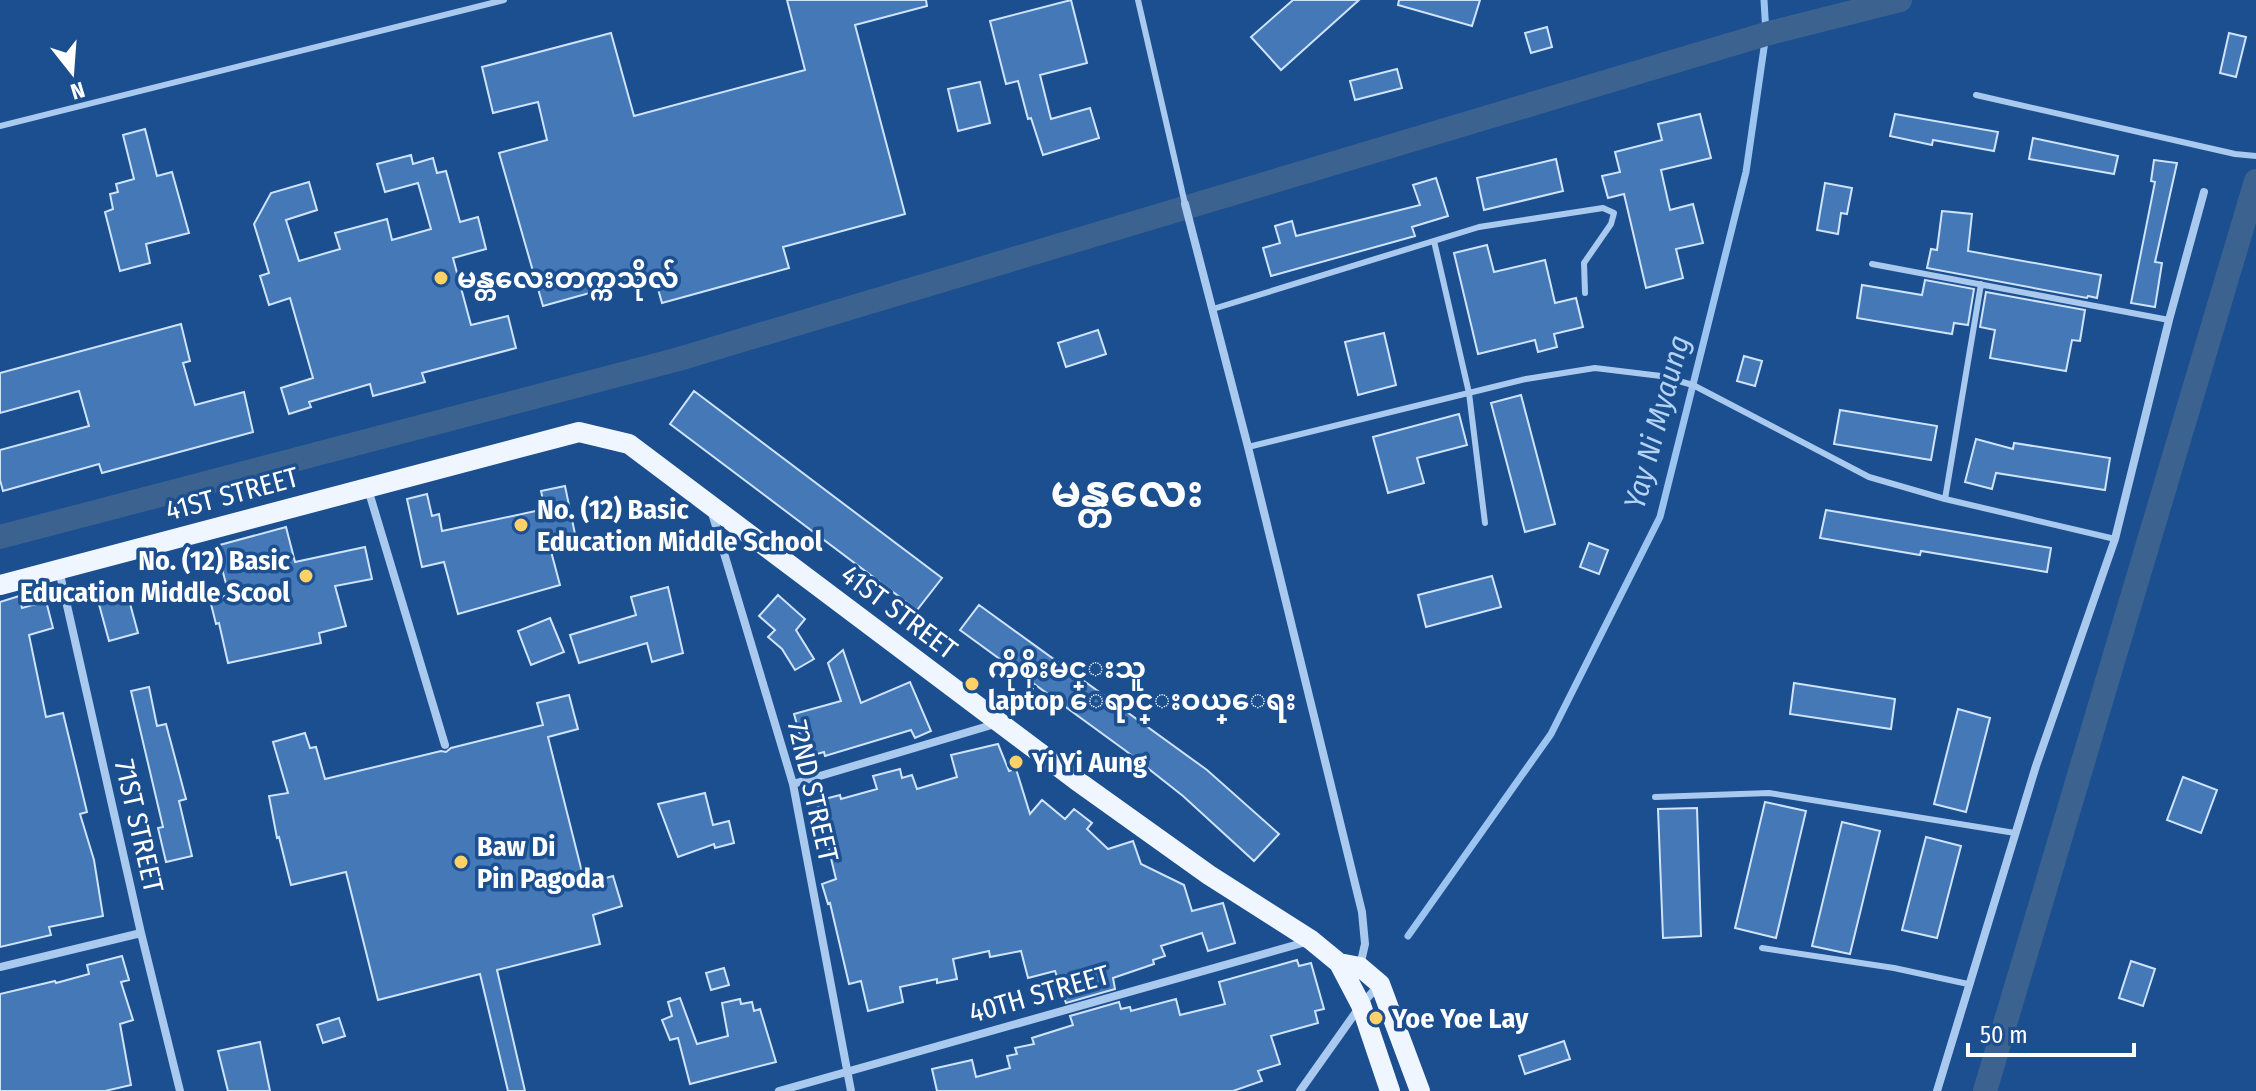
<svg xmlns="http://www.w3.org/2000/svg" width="2256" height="1091" font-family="'Fira Sans Condensed','Noto Sans Myanmar',sans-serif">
  <rect width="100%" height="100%" fill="#1b4f8f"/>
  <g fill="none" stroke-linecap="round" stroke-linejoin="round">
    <path stroke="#9cc4f0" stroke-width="7" d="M 1408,936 L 1551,734 L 1660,517 L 1746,172 L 1766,34 L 1764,0"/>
    <path stroke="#3c6290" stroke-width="24" d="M 0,537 L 679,359 L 1766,34 L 1900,0
      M 1985,1091 L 2256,181"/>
  </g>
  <path fill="#4478b7" stroke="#cfe3fa" stroke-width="2" d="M 787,0 L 926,0 L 927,6 L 855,25 L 905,214 L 783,247 L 789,268 L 662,303 L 654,275 L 543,306 L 499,153 L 547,140 L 538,102 L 493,113 L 482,67 L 611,33 L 634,116 L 805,70 Z
    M 1071,0 L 1087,63 L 1040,75 L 1051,119 L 1090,108 L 1099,138 L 1043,155 L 1031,118 L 1028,119 L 1018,81 L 1006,84 L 990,21 Z
    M 1293,0 L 1359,0 L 1281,70 L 1251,37 Z
    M 1399,0 L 1480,0 L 1472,26 L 1398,5 Z
    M 1547,27 L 1552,47 L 1531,53 L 1525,33 Z
    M 2229,33 L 2246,37 L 2236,77 L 2220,73 Z
    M 1397,69 L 1402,88 L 1355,100 L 1350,81 Z
    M 980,82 L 990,123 L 958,131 L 948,89 Z
    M 1700,114 L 1711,158 L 1661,170 L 1670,210 L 1693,204 L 1703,243 L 1676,249 L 1683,278 L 1646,288 L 1624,194 L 1608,198 L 1602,176 L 1620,172 L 1615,152 L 1662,140 L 1658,124 Z
    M 1895,114 L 1998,132 L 1994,151 L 1933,140 L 1932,145 L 1890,136 Z
    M 145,129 L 157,176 L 172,172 L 189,233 L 146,244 L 150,263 L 120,271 L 105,212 L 113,209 L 110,194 L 118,192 L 116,184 L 134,179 L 123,135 Z
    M 2033,138 L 2118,156 L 2114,174 L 2029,159 Z
    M 411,155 L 413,164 L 433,158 L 437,173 L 446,171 L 460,222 L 478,217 L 486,249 L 453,258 L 471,325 L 508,316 L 516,348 L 422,373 L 425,382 L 373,396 L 370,384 L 309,402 L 311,407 L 289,414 L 281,388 L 313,378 L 290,298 L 269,305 L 260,276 L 269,273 L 254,224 L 271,193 L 309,182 L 317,210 L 286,220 L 299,261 L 340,249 L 335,233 L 387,219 L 392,240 L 431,229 L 418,183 L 385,192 L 377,164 Z
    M 1556,159 L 1563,191 L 1484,210 L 1477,178 Z
    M 2154,160 L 2177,163 L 2155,262 L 2162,263 L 2155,307 L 2131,303 L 2155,182 L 2151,181 Z
    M 1436,178 L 1448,216 L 1412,227 L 1415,236 L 1271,276 L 1263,248 L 1280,243 L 1275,226 L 1292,221 L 1296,236 L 1420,205 L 1413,185 Z
    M 1825,183 L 1852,188 L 1847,214 L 1841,213 L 1838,234 L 1817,230 Z
    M 1942,211 L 1972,214 L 1968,251 L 2101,275 L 2097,298 L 2088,296 L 2087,298 L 1927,268 L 1931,249 L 1937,250 Z
    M 1487,245 L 1494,272 L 1545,260 L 1555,303 L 1576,298 L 1583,327 L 1554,334 L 1557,347 L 1538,352 L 1535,340 L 1478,354 L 1454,253 Z
    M 1925,280 L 1974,289 L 1968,325 L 1954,323 L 1952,334 L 1857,318 L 1862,285 L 1922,295 Z
    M 1986,292 L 2085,310 L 2080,341 L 2072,340 L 2066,371 L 1990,358 L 1995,330 L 1980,327 Z
    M 181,324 L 190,361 L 183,363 L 195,405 L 244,392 L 253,432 L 102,473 L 99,464 L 3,491 L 0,480 L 0,450 L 89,426 L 79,391 L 0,413 L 0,373 Z
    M 1098,330 L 1106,354 L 1066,367 L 1058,343 Z
    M 1384,333 L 1396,385 L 1358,395 L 1345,342 Z
    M 1744,356 L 1762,361 L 1755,386 L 1737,381 Z
    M 694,391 L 942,578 L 917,610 L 670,424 Z
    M 1521,395 L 1555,524 L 1525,532 L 1491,403 Z
    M 1840,410 L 1937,426 L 1931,460 L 1834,444 Z
    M 1459,414 L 1467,445 L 1417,458 L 1424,483 L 1388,493 L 1373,437 Z
    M 1976,439 L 2013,449 L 2014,443 L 2110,458 L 2105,490 L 1996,473 L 1992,489 L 1965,482 Z
    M 565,486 L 575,534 L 548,540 L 560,585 L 458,614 L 444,562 L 422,567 L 407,499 L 427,494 L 432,516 L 439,514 L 442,531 L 545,509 L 541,491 Z
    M 1826,510 L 2051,548 L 2047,572 L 1921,551 L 1920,555 L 1820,538 Z
    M 286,527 L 295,562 L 365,547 L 372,579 L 335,586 L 346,626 L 319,633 L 321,643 L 228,663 L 219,623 L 216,624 L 210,600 L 229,595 L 216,546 Z
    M 1589,543 L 1608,550 L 1599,574 L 1580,567 Z
    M 1492,576 L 1501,607 L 1426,627 L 1418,595 Z
    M 668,587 L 683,653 L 652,662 L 647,643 L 579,663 L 570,635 L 636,615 L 631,597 Z
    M 126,589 L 138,633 L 109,641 L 97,597 Z
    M 778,595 L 805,619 L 796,630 L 814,659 L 795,670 L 782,649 L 768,637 L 775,630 L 759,616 Z
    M 19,596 L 22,608 L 46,601 L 53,628 L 29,635 L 46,717 L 63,713 L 87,812 L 80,814 L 94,860 L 103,916 L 49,927 L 51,935 L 0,947 L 0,602 Z
    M 979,605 L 1207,770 L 1279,834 L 1254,861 L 1183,796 L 1126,751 L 960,630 Z
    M 550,618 L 564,652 L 531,665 L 518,631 Z
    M 843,650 L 861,703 L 910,682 L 931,731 L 915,738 L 911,730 L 825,756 L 824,752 L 806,757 L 794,714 L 841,701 L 828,663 Z
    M 1794,683 L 1895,699 L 1891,729 L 1790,714 Z
    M 149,687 L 157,726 L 166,724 L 186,799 L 179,801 L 192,856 L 166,862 L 158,828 L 163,827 L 131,691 Z
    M 569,695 L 578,729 L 548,737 L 585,884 L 613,876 L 622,906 L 593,915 L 600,944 L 497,970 L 525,1091 L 508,1091 L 480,974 L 378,1000 L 346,872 L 291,885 L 279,837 L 277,838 L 269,796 L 288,793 L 273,742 L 305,733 L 310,748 L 316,747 L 325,779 L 441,751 L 446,752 L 451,748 L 543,725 L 537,703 Z
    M 1958,709 L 1990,718 L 1966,812 L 1934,804 Z
    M 998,744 L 1009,771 L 1016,769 L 1030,814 L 1042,800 L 1065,819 L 1074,809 L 1092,823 L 1087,829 L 1108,849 L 1133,841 L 1141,864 L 1184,885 L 1192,911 L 1223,903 L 1235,943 L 1208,951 L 1202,933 L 1161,946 L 1165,956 L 1153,960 L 1154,964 L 1113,978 L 1115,989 L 1066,1003 L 1055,971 L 1028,978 L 1021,951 L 990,957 L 989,951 L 953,959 L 957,979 L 937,983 L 937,979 L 900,987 L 903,1002 L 868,1011 L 861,981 L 849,984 L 830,903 L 828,904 L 822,884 L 836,879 L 817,801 L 840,795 L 841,799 L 877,789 L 873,776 L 900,769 L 902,778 L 912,775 L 917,789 L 957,777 L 951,755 Z
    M 2183,777 L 2217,790 L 2201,833 L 2167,820 Z
    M 705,793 L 713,825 L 729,821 L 734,843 L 715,848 L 714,844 L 678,857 L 658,804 Z
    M 1765,802 L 1806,811 L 1776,938 L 1735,928 Z
    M 1697,808 L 1701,936 L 1663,938 L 1658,809 Z
    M 1842,822 L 1880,831 L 1850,954 L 1812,946 Z
    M 1926,837 L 1961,846 L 1937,938 L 1902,930 Z
    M 122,956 L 129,980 L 121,982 L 133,1020 L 120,1024 L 131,1085 L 105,1091 L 0,1091 L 0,994 L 55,981 L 56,983 L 89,974 L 87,965 Z
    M 1297,960 L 1299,966 L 1311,963 L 1324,1009 L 1315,1011 L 1318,1023 L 1271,1036 L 1280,1064 L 1258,1071 L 1262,1081 L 1233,1091 L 937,1091 L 932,1069 L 972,1060 L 976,1077 L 1010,1068 L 1007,1056 L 1017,1054 L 1015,1048 L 1034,1044 L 1032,1038 L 1073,1025 L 1070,1016 L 1119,1002 L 1121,1009 L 1130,1007 L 1131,1011 L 1176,999 L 1180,1015 L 1225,1004 L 1219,982 Z
    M 2131,961 L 2155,969 L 2143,1006 L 2119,998 Z
    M 724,968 L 729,985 L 711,990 L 706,973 Z
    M 680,998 L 697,1044 L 728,1036 L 722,1003 L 740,999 L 741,1004 L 752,1002 L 754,1011 L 760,1009 L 776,1062 L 690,1084 L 678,1038 L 670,1040 L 662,1020 L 672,1016 L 668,1002 Z
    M 339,1018 L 345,1036 L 323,1043 L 317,1025 Z
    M 1564,1041 L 1570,1059 L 1525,1074 L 1519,1056 Z
    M 260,1042 L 270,1091 L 228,1091 L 218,1051 Z"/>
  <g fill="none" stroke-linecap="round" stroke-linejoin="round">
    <path stroke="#a9c9ee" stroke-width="6" d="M 1138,0 L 1185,204
      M 1976,95 L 2235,154 L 2256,156
      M 0,126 L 504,0
      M 1434,241 L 1469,393 L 1485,523
      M 1872,264 L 2169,320
      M 1213,309 L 1479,227 L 1603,208 L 1614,213 L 1611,224 L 1584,263 L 1585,293
      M 1248,447 L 1526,379 L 1595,368 L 1661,376 L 1693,385 L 1869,477 L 1945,499 L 2115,539
      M 1945,499 L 1981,284
      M 1655,797 L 1769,793 L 2015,833
      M 1762,948 L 1894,968 L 1968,984"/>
    <path stroke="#a9c9ee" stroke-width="8" d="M 1185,204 L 1248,447 L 1362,912 L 1365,944 L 1360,966
      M 368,489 L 445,745
      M 712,513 L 793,784 L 851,1091
      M 59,570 L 141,933 L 180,1091
      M 793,784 L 995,724
      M 0,967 L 141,933
      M 779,1091 L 1306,942
      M 1300,1091 L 1361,1005 L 1378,986
      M 1937,1091 L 2036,766 L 2115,539 L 2169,320 L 2204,192"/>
    <path stroke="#f0f6ff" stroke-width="20" d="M 0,585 L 579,432 L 629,444 L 1076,780 L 1209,875 L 1311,940 L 1339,963 L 1360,967 L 1380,984 L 1420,1091
      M 1339,963 L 1361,1005 L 1390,1091"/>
  </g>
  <g fill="#ffd166" stroke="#1b4f8f" stroke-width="3">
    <circle cx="441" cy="278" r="8"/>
    <circle cx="521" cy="525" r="8"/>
    <circle cx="306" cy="576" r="8"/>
    <circle cx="972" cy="684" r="8"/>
    <circle cx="1016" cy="762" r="8"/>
    <circle cx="461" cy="862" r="8"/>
    <circle cx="1376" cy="1018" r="8"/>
  </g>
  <g text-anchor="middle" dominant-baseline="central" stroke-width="7" stroke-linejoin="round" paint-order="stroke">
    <g font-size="28" font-weight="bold" fill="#fff" stroke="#1b4f8f" text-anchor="start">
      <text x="457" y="278">မန္တလေးတက္ကသိုလ်</text>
      <text x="537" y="509">No. (12) Basic<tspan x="537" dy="32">Education Middle School</tspan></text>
      <text x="290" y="560" text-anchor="end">No. (12) Basic<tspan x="290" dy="32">Education Middle Scool</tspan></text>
      <text x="988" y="668">ကိုစိုးမင္းသူ<tspan x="988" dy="32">laptop ေရာင္းဝယ္ေရး</tspan></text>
      <text x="1032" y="762">Yi Yi Aung</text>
      <text x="477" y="846">Baw Di<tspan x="477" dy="32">Pin Pagoda</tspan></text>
      <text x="1392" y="1018">Yoe Yoe Lay</text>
    </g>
    <g font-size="28" fill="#fff" stroke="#1b4f8f">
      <text transform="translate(232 494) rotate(-15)">41ST STREET</text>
      <text transform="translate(899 612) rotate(37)">41ST STREET</text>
      <text transform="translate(813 791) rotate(77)">72ND STREET</text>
      <text transform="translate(139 826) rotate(77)">71ST STREET</text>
      <text transform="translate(1039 994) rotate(-16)">40TH STREET</text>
    </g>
    <g font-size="30" font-style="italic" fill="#b5d3f5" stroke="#1b4f8f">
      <text transform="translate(1657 422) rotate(-75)">Yay Ni Myaung</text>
    </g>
    <g font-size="44" font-weight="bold" fill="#fff" stroke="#1b4f8f">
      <text x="1127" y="492">မန္တလေး</text>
    </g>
  </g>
  <g transform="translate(72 72) rotate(163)" stroke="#1b4f8f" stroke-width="6" paint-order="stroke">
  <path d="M0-6L14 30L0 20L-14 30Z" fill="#ffffff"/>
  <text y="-12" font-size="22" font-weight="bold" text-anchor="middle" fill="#ffffff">N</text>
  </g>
  <path d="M1968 1043v12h166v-12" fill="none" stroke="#ffffff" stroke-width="4"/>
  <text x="1980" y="1043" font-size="24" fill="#ffffff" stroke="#1b4f8f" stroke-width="6" paint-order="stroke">50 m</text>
</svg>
